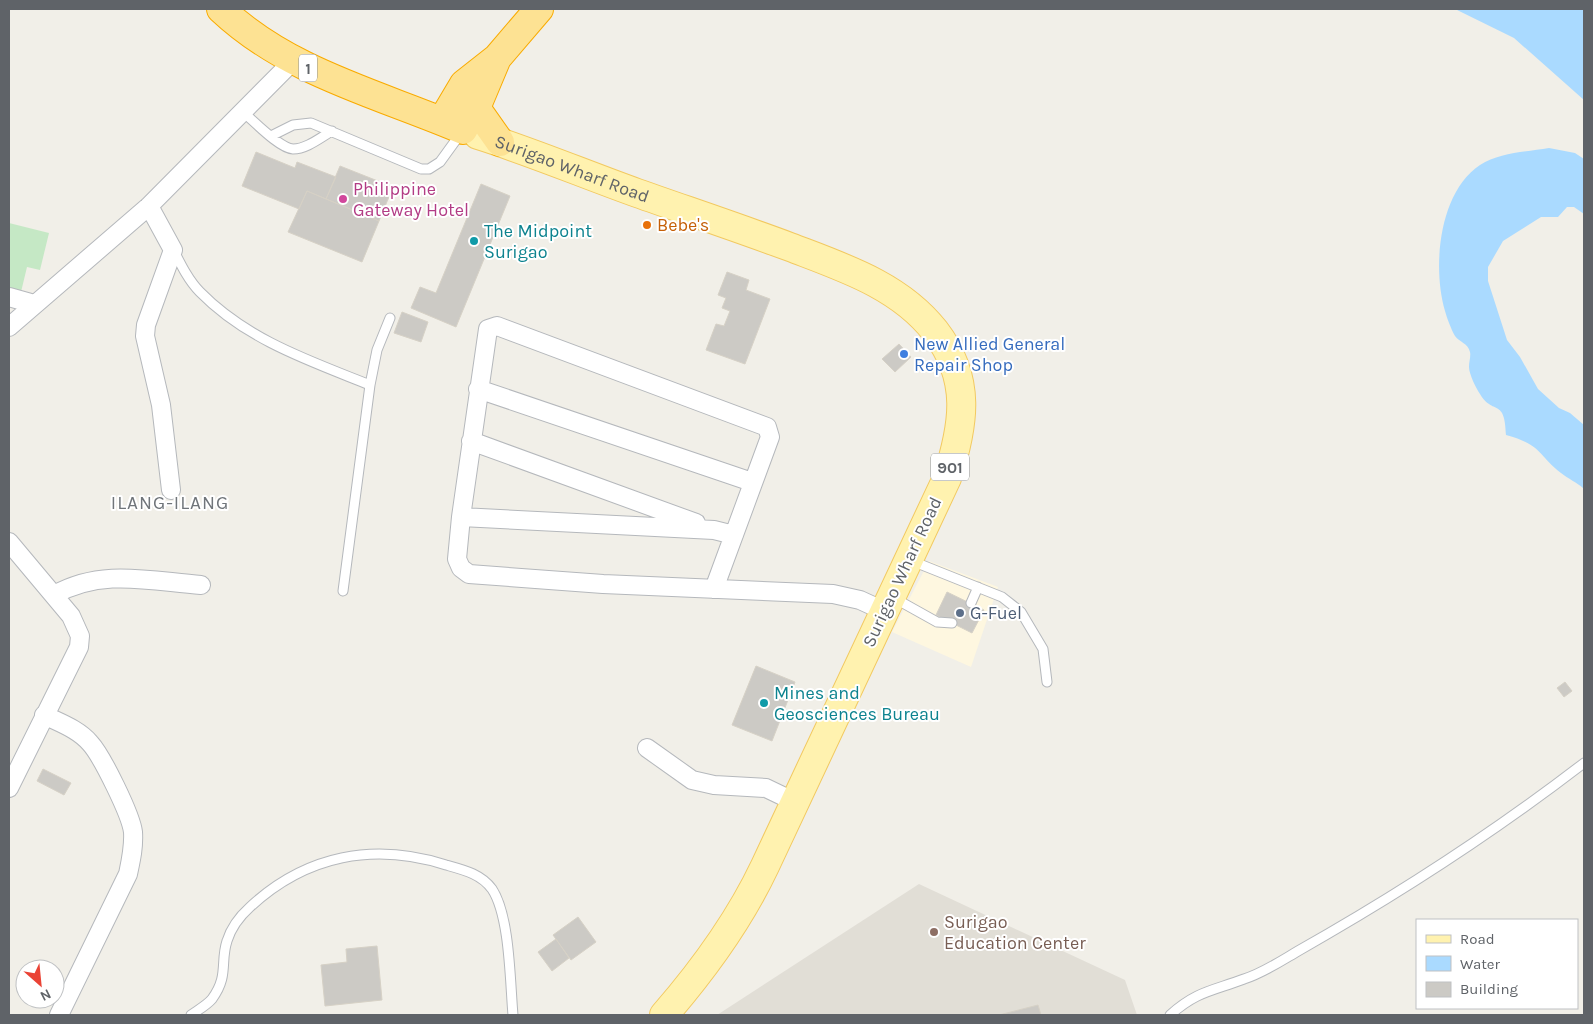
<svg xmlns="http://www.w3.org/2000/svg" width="1593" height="1024" font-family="Karla,sans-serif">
  <rect width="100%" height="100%" fill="#f1efe8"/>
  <path fill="#fef7e0" d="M 929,561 L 998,587 L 971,667 L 892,632 Z"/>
  <path fill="#e1ded6" d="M 919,884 L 1125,980 L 1137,1015 L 717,1015 Z"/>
  <path fill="#c5e8c5" d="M 9,223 L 49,233 L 40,270 L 27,267 L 21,292 L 9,289 Z"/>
  <path fill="#aadaff" d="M 1455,9 L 1584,9 L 1584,100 L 1514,38 Z
    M 1549,148 L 1575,153 L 1584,159 L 1584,214 L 1574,207 L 1567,207 L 1558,217 L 1541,217 L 1503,241 L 1488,267 L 1488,281 L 1507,340 L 1520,357 L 1538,389 L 1559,408 L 1570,413 L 1584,425 L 1584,489 C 1577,482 1568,479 1561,473 C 1536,453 1542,445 1506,435 C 1505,397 1493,416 1480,394 C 1476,388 1469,374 1469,367 C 1469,362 1471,356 1470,352 C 1468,343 1459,342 1455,336 C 1451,329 1447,318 1445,311 C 1432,267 1439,192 1480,165 C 1500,152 1527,152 1549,148 Z"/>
  <path fill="#cccac5" stroke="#d6d1c6" d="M 256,152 L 295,168 L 297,162 L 336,177 L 326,199 L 307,191 L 299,209 L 242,186 Z
    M 340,166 L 393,187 L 379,221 L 326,199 Z
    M 481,184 L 510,196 L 456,327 L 411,308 L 420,287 L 436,293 Z
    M 307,191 L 379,221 L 362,262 L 288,232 Z
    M 727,272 L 749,280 L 746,290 L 770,299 L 745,364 L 706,350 L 716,324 L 724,326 L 730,311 L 722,308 L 726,298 L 718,295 Z
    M 402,312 L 428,322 L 421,342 L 394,333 Z
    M 899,344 L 911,357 L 895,372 L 882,359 Z
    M 947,592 L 984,610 L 972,633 L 936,615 Z
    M 756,666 L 795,682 L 772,741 L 732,725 Z
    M 1565,682 L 1572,691 L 1564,697 L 1557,688 Z
    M 43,769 L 71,783 L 64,795 L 37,781 Z
    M 578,917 L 596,942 L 571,960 L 553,935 Z
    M 556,939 L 569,958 L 552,971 L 538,952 Z
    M 377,946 L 382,1000 L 325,1006 L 321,965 L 347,962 L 346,949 Z
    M 1038,1005 L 1041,1015 L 999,1015 Z"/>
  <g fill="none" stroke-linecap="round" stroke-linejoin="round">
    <defs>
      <path id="lane" d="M 243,112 C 254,121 279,148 293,149 C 307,149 321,137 332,131
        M 271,136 L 293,125 L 311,123 L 421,169 L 429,169 L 440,162 L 461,133
        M 174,251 C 181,265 189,281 200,292 C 247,340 310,361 370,385
        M 912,561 L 1002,597 L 1021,612 L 1043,649 L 1047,682
        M 343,591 L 370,385 L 377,350 L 390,318
        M 894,598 L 937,622 L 952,623
        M 971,603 L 978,587
        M 191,1015 C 198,1010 207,1005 212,999 C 229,976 220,962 227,941 C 231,928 240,916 250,907 C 306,855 374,842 446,865 C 464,870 481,874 492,889 C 510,916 510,982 513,1015
        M 1170,1015 C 1197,991 1212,991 1244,979 C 1263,973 1281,961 1298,951 C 1399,894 1493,833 1584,763"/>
      <path id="street" d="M 149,206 L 173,250 L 146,325 L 145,336 L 161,405 L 171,490
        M 9,297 L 34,304
        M 9,327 L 149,206 L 293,61
        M 478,389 L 752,482
        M 471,441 L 696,523
        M 461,517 L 714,530 L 734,535
        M 9,542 L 71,616 L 80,636 L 79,647 L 9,788
        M 714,589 L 770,437 L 767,427 L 497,326 L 488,329 L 461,517 L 457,559 L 461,568 L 469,574 L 603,584 L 833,594 L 860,600 L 884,611
        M 54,595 C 102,568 149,581 201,585
        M 44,715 C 60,723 78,729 90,743 C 102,756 131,815 133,832 C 134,847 131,860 128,874 L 59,1015
        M 647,748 L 692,780 L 714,785 L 766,788 L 793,801"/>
      <g id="primary">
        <path id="s1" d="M 478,135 C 532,152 584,174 637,193 C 688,211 739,228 790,247 C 842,267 899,285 935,331 C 972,379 964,425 947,478 L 765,866 C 739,921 704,969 664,1015"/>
      </g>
      <path id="highway" d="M 221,9 C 289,73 379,94 463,130 L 476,108 L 497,58
        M 476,108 L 500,142
        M 442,121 L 464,84 L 497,58 L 539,9"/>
    </defs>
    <use href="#lane" stroke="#b5b8bc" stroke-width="11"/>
    <use href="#street" stroke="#b5b8bc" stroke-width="20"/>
    <use href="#primary" stroke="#f2c960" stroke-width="30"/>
    <use href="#highway" stroke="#f9ab00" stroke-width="30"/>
    <use href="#lane" stroke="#fff" stroke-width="9"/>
    <use href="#street" stroke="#fff" stroke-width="18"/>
    <use href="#primary" stroke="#fff2af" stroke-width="28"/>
    <use href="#highway" stroke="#fde293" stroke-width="28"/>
  </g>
  <circle fill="#d1479c" stroke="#fff" stroke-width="2" cx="343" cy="199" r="5"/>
  <circle fill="#e8710a" stroke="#fff" stroke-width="2" cx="647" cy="225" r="5"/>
  <g fill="#0f9aa8" stroke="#fff" stroke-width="2">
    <circle cx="474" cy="241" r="5"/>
    <circle cx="764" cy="703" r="5"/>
  </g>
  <circle fill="#3f7fe0" stroke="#fff" stroke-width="2" cx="904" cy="354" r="5"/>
  <circle fill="#5c6f8a" stroke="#fff" stroke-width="2" cx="960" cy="613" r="5"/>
  <circle fill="#8d6e63" stroke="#fff" stroke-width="2" cx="934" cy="932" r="5"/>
  <g text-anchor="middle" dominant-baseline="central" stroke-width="4" stroke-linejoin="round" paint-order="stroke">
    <g fill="#fff" stroke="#8f9295" stroke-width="1">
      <rect x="299" y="54.5" width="18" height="27" rx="4"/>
      <rect x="931" y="453.5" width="38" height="27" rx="4"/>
    </g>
    <g font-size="16" font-weight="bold" fill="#5f6368">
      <text x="308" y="68">1</text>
      <text x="950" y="467">901</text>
    </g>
    <g font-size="18" fill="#5f6368" stroke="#fff">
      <text stroke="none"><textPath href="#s1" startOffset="100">Surigao Wharf Road</textPath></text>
      <text transform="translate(902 572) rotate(-65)">Surigao Wharf Road</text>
    </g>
    <g font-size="18" fill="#b23c85" stroke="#fff" text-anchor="start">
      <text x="353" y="189">Philippine<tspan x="353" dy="21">Gateway Hotel</tspan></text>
    </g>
    <g font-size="18" fill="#c56008" stroke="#fff" text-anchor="start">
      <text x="657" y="225">Bebe's</text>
    </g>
    <g font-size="18" fill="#0d838f" stroke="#fff" text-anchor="start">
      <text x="484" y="231">The Midpoint<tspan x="484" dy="21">Surigao</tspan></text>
      <text x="774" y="693">Mines and<tspan x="774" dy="21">Geosciences Bureau</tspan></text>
    </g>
    <g font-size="18" fill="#366cbe" stroke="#fff" text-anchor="start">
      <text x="914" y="344">New Allied General<tspan x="914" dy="21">Repair Shop</tspan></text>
    </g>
    <g font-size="18" fill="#4e5e75" stroke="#fff" text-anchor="start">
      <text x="970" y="613">G-Fuel</text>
    </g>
    <g font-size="18" fill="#785e54" stroke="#fff" text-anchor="start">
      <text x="944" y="922">Surigao<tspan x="944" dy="21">Education Center</tspan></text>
    </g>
    <g font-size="19" letter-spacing="1" fill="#70757a" stroke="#fff">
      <text x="170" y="503">ILANG-ILANG</text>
    </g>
  </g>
  <rect width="1593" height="1024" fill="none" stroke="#5f6368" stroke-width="20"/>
  <rect x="1416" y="919" width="162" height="90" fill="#ffffff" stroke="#bfc1c3"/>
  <rect x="1426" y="935" width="25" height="8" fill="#fff2af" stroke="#bfc1c3"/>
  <text x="1460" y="944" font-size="15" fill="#5f6368">Road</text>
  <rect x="1426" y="956" width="25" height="15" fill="#aadaff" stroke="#bfc1c3"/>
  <text x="1460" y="969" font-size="15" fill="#5f6368">Water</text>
  <rect x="1426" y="982" width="25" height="15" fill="#cccac5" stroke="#bfc1c3"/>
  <text x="1460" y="994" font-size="15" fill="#5f6368">Building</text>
  <g transform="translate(40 984) rotate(153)"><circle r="24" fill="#ffffff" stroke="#bfc1c3"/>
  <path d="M0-4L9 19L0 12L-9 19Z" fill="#ea4335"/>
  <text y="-8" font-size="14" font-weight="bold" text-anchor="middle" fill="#5f6368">N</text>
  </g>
</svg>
